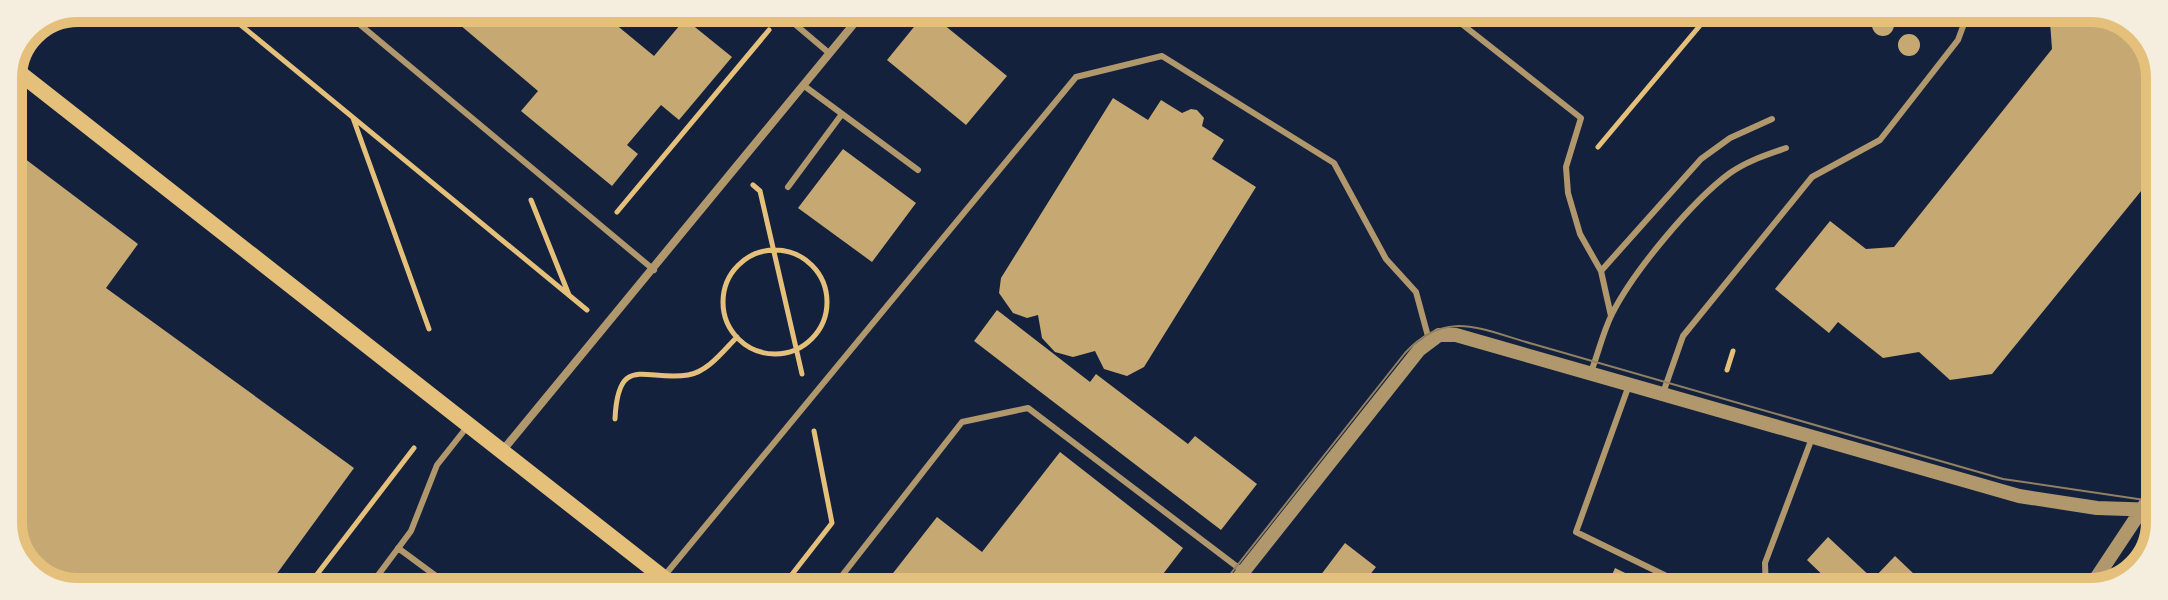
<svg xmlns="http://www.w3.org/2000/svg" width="2168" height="600" font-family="Helvetica,sans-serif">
  <rect width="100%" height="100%" fill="#14213d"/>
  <path fill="#c6a872" d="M 440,8 L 597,9 L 654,56 L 685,19 L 732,57 L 679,120 L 661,105 L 627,145 L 638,154 L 612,186 L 521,111 L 538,91 Z
    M 2035,10 L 2108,10 L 2143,32 L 2160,73 L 2159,169 L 1992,374 L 1950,380 L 1919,352 L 1883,358 L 1838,322 L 1829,333 L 1775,289 L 1830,221 L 1866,249 L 1894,247 L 2052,49 L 2050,22 Z
    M 927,11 L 1007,76 L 966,125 L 887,60 Z
    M1872 25a11 11 0 1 1 22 0a11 11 0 1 1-22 0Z
    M1898 45a11 11 0 1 1 22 0a11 11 0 1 1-22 0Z
    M 1113,98 L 1148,120 L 1161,100 L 1182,113 L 1191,109 L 1197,110 L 1204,118 L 1202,126 L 1224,140 L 1212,159 L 1256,187 L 1144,367 L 1127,376 L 1104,369 L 1095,351 L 1073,357 L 1055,352 L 1042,338 L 1038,315 L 1027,318 L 1013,313 L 999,293 L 1001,278 Z
    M 8,146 L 138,244 L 106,288 L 354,468 L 265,590 L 60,590 L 25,568 L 9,531 Z
    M 843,149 L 916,203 L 872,262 L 798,208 Z
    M 997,310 L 1090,382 L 1096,374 L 1188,444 L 1195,436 L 1257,484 L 1221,530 L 974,341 Z
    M 1060,452 L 1183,548 L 1150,591 L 879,591 L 937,517 L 982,552 Z
    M 1828,537 L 1873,579 L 1895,556 L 1933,592 L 1824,592 L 1832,584 L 1807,560 Z
    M 1345,543 L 1376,567 L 1357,591 L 1340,591 L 1320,576 Z
    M 1615,568 L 1664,592 L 1605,591 Z"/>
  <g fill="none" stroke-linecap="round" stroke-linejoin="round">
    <path stroke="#e5c07b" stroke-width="5" d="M 220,8 L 587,310
      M 353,118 L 429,329
      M 1598,147 L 1713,10
      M 753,185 L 760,191 L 802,374
      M 531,200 L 569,295
      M 617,212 L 769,30
      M723 302a52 52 0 1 1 104 0a52 52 0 1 1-104 0Z
      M 1727,370 L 1733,351
      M 615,419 C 618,352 646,382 688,375 C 708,372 724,350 737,337
      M 305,590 L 414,448
      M 779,591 L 832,523 L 814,431"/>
    <path stroke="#b1986c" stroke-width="6" d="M 340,8 L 654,270
      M 777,9 L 829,53
      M 1444,10 L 1581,118 L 1566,167 L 1568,193 L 1580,234 L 1601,271 L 1611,316
      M 803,85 L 918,170
      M 788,187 L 842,114
      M 1601,271 L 1701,159 L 1730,138 L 1772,119
      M 1591,372 C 1598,354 1603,332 1612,314 C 1633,272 1692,201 1730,173 C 1747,161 1766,155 1786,148
      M 1629,385 L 1576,532 L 1687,586
      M 1663,393 L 1683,336 L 1812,177 L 1880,140 L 1958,40 L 1965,21 L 1961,10
      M 398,548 L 455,590
      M 665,575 L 1076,77 L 1162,56 L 1334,163 L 1386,259 L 1416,292 L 1429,340
      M 367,590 L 411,531 L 437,465 L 467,427
      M 830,591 L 962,422 L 1028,408 L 1244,572
      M 1766,592 L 1765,563 L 1812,438"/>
    <path stroke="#b1986c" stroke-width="8" d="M 503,450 L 866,9"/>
    <path stroke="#b1986c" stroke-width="14" d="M 1228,591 L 1419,350 L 1439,335 L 1456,335 L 2019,496 L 2097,508 L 2158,510
      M 2087,592 L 2158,485"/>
    <path stroke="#e5c07b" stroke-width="16" d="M 12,67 L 679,590"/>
    <path stroke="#918062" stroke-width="2" d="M 2102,588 L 2129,559 L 2157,541
      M 1217,591 L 1405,353 C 1446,308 1482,330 1533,344 L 2003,479 L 2158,502"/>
  </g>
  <path d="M0 0H2168V600H0ZM78 22H2090A56 56 0 0 1 2146 78V522A56 56 0 0 1 2090 578H78A56 56 0 0 1 22 522V78A56 56 0 0 1 78 22Z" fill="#f5edde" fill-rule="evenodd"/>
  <path fill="none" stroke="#e5c07b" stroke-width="10" d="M78 22H2090A56 56 0 0 1 2146 78V522A56 56 0 0 1 2090 578H78A56 56 0 0 1 22 522V78A56 56 0 0 1 78 22Z"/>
</svg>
